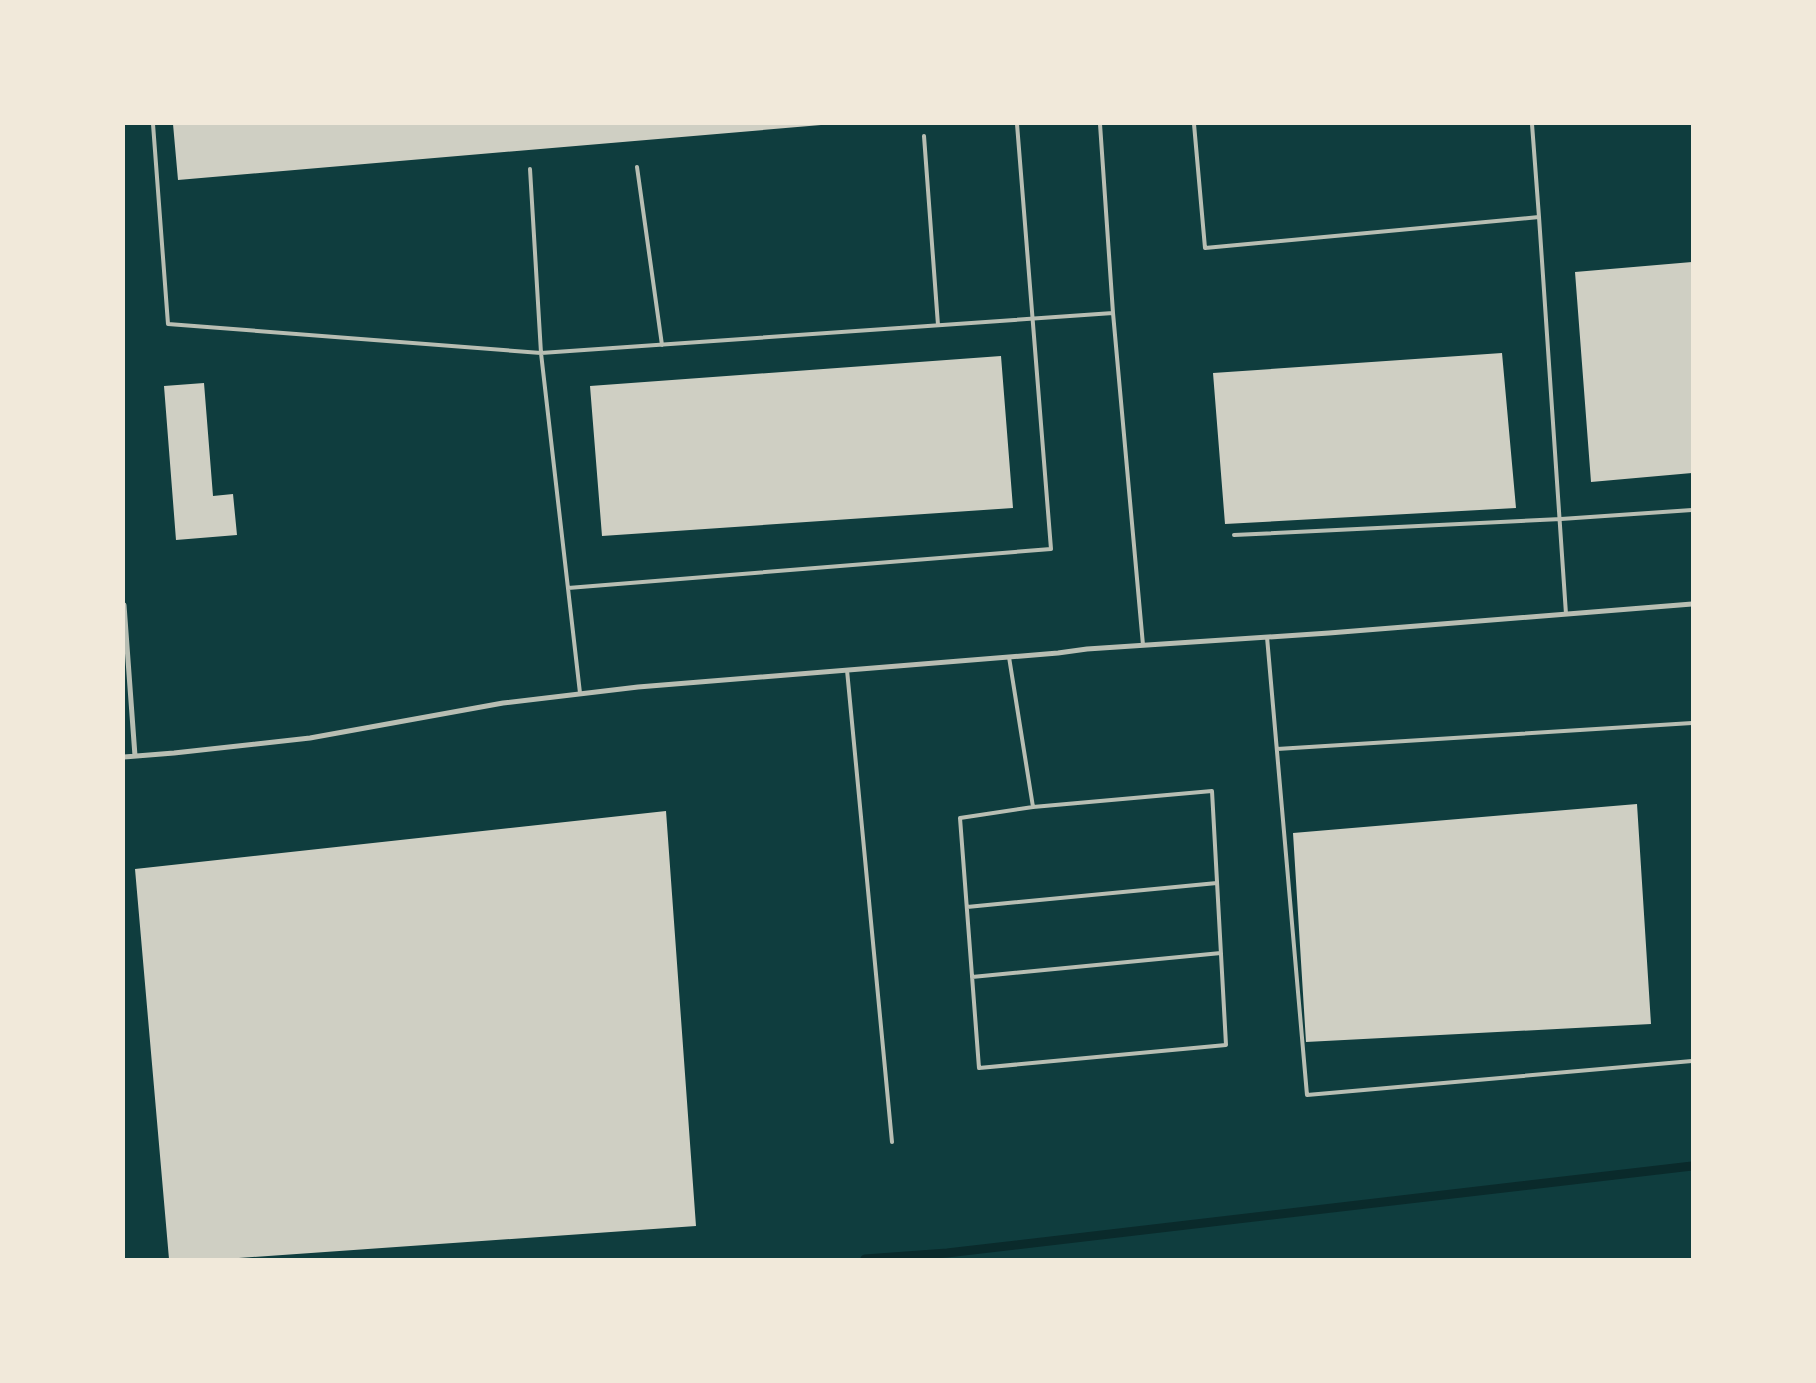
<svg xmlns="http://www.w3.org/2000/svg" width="1816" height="1383" font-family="'Golos Text',sans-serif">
  <rect width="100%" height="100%" fill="#0f3d3e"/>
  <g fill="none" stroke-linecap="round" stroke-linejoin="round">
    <path stroke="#0a2a2b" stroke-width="9" d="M 865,1259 L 947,1253 L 1692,1166"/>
  </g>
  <path fill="#cfcfc3" d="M 173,124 L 821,124 L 821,125 L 178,180 Z
    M 1692,262 L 1692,473 L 1591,482 L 1575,272 Z
    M 1502,353 L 1516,508 L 1225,524 L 1213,373 Z
    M 1001,356 L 1013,508 L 602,536 L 590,386 Z
    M 204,383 L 213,496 L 233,494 L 237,535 L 176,540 L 164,386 Z
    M 1637,804 L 1651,1024 L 1306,1042 L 1293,833 Z
    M 666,811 L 696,1226 L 225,1259 L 169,1259 L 135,869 Z"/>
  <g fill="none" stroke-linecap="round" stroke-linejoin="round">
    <path stroke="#b8beb3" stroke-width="4" d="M 153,124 L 168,324 L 541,353 L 530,169
      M 1100,124 L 1113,313 L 1143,645
      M 1194,124 L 1205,248 L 1539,217 L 1566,614
      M 1532,124 L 1539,217
      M 924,136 L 938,325
      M 637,167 L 662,345
      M 1234,535 L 1561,519 L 1692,510
      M 568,588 L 1051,549 L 1017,124
      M 1267,637 L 1307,1095 L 1692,1061
      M 1009,657 L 1033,807 L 960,818 L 979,1068 L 1226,1045 L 1212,791 L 1033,807
      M 847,670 L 892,1142
      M 580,693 L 541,353 L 1113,313
      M 1277,749 L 1692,723
      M 967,907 L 1217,883
      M 972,977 L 1221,953"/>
    <path stroke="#b8beb3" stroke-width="5" d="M 124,605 L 135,756
      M 124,757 L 174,753 L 310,738 L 503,703 L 638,687 L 1058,653 L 1087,649 L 1329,633 L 1692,604"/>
  </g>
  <rect width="1816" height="1383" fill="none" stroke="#f1e9da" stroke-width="250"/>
</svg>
